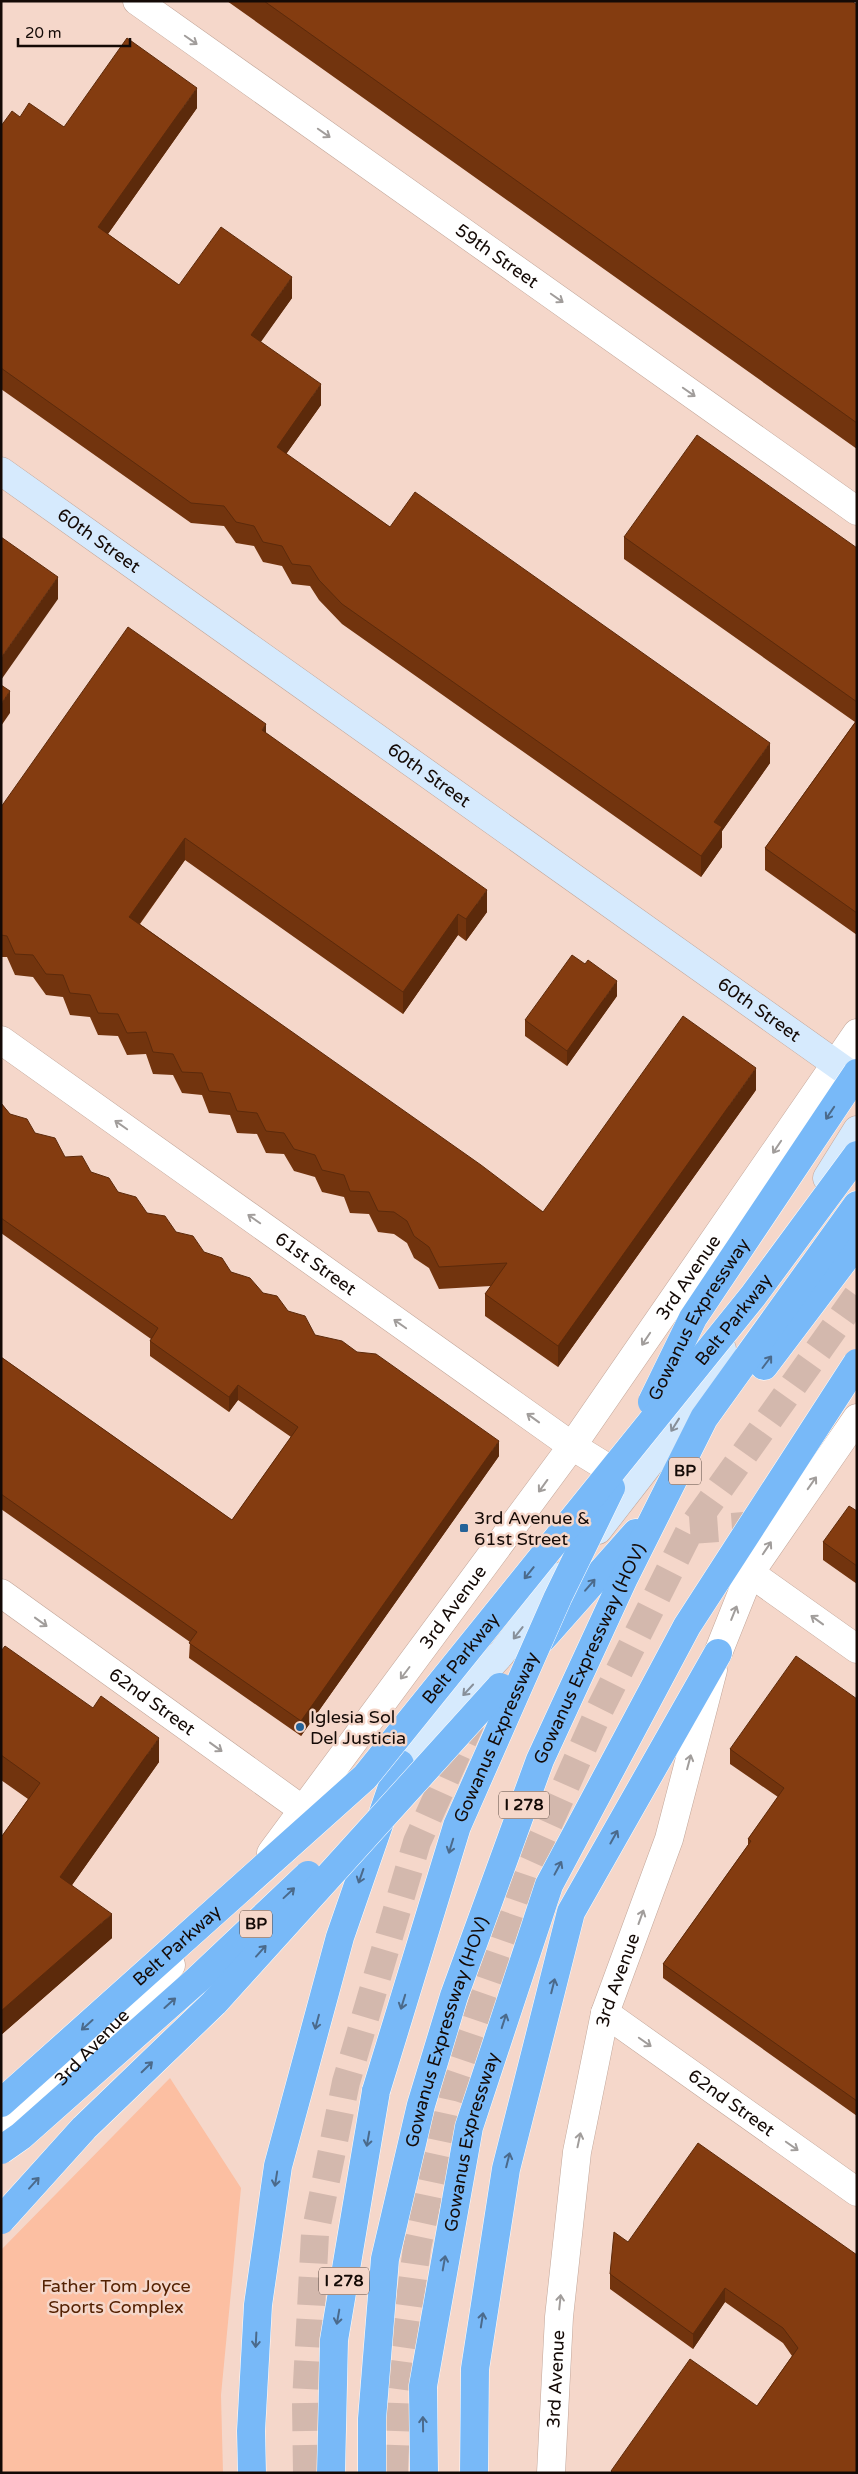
<svg xmlns="http://www.w3.org/2000/svg" width="858" height="2474" font-family="'Varela Round',sans-serif">
  <rect width="100%" height="100%" fill="#f5d7ca"/>
  <path fill="#fcbfa2" d="M 170,2078 L 241,2188 L 221,2395 L 223,2473 L 1,2473 L 1,2250 Z"/>
  <g fill="none" stroke-linecap="round" stroke-linejoin="round">
    <path stroke="#d3b8ad" stroke-width="28" stroke-dasharray="28 14" stroke-linecap="butt" d="M 690,1530 L 771,1524
      M 307,2473 L 306,2402 L 315,2234 L 346,2082 L 417,1842 L 471,1722
      M 394,2473 L 397,2395 L 417,2248 L 449,2099 L 527,1872 L 600,1709 L 690,1530 L 857,1296"/>
    <defs>
      <g id="minor">
        <path id="s1" d="M 137,1 L 857,511"/>
        <path id="s2" d="M 1,1040 L 572,1446 L 632,1483"/>
        <path d="M 750,1573 L 857,1649"/>
        <path id="s3" d="M 1,1593 L 303,1810"/>
        <path id="s4" d="M 605,2013 L 857,2192"/>
        <path d="M 1,2126 L 10,2132"/>
        <path id="s5" d="M 551,2473 L 559,2317 L 577,2152 L 605,2013 L 669,1839 L 713,1670"/>
      </g>
      <g id="tertiary">
        <path d="M 718,1653 L 750,1573 L 857,1418"/>
        <path id="s6" d="M 271,1853 L 572,1446 L 857,1033"/>
        <path id="s7" d="M 19,2123 L 171,1965"/>
      </g>
      <g id="secondary">
        <path id="s8" d="M 1,471 L 857,1079"/>
        <path d="M 827,1178 L 857,1130"/>
        <path d="M 598,1530 L 660,1450 L 722,1349"/>
        <path d="M 400,1764 L 501,1654 L 562,1576"/>
      </g>
      <g id="motorway">
        <path d="M 764,1366 L 857,1243"/>
        <path d="M 542,1639 L 636,1533"/>
        <path d="M 252,2473 L 251,2431 L 258,2305 L 278,2166 L 340,1937 L 400,1764"/>
        <path d="M 331,2473 L 334,2340 L 376,2091"/>
        <path id="s9" d="M 372,2473 L 372,2419 L 385,2259 L 421,2105 L 454,1996 L 540,1760 L 624,1578 L 704,1418 L 857,1205"/>
        <path d="M 474,2473 L 475,2369 L 506,2169 L 571,1912 L 718,1653"/>
      </g>
    </defs>
    <use href="#minor" stroke="#c2a699" stroke-width="29"/>
    <use href="#tertiary" stroke="#c2a699" stroke-width="29"/>
    <use href="#secondary" stroke="#c2a699" stroke-width="29"/>
    <use href="#motorway" stroke="#fff" stroke-width="29"/>
    <use href="#minor" stroke="#fff" stroke-width="28"/>
    <use href="#tertiary" stroke="#fff" stroke-width="28"/>
    <use href="#secondary" stroke="#d6eafd" stroke-width="28"/>
    <use href="#motorway" stroke="#78b9f8" stroke-width="28"/>
    <defs>
      <g id="motorway-bridge">
        <path id="s10" d="M 652,1402 L 693,1318 L 857,1073"/>
        <path id="s11" d="M 376,2091 L 457,1826 L 558,1597 L 611,1488"/>
        <path id="s12" d="M 1,2103 L 365,1777 L 753,1296 L 857,1155"/>
        <path d="M 1,2150 L 21,2136 L 197,1980 L 308,1875"/>
        <path d="M 1,2220 L 84,2128 L 214,2003 L 500,1687"/>
        <path id="s13" d="M 424,2473 L 423,2386 L 469,2127 L 549,1885 L 687,1626 L 857,1363"/>
      </g>
    </defs>
    <use href="#motorway-bridge" stroke="#fff" stroke-width="29" stroke-linecap="butt"/>
    <use href="#motorway-bridge" stroke="#78b9f8" stroke-width="28"/>
  </g>
  <path fill="#72340e" d="M 227,1 L 852,1 L 857,5 L 857,449 Z
    M 197,108 L 108,234 L 179,285 L 292,298 L 260,342 L 321,405 L 286,454 L 390,527 L 770,763 L 722,831 L 722,847 L 701,877 L 342,624 L 319,600 L 310,586 L 292,584 L 282,566 L 263,562 L 254,546 L 236,543 L 224,526 L 191,523 L 1,389 L 1,126 L 20,117 L 64,127 Z
    M 624,537 L 857,548 L 857,935 L 765,870 L 765,848 L 855,722 L 624,559 Z
    M 266,733 L 487,912 L 466,941 L 458,935 L 403,1014 L 185,860 L 140,924 L 543,1212 L 756,1090 L 558,1367 L 485,1316 L 485,1294 L 491,1286 L 439,1289 L 429,1268 L 414,1258 L 407,1243 L 394,1234 L 378,1232 L 369,1214 L 350,1213 L 344,1197 L 322,1192 L 315,1177 L 294,1171 L 284,1154 L 266,1153 L 257,1134 L 237,1133 L 230,1115 L 209,1113 L 202,1095 L 182,1093 L 173,1075 L 153,1074 L 146,1054 L 127,1055 L 118,1036 L 98,1035 L 90,1017 L 70,1015 L 63,997 L 46,995 L 33,977 L 15,975 L 7,957 L 1,957 L 1,807 Z
    M 617,996 L 567,1066 L 525,1036 L 525,1020 Z
    M 1,1103 L 10,1114 L 35,1133 L 65,1157 L 91,1172 L 147,1213 L 176,1232 L 231,1272 L 263,1293 L 288,1311 L 315,1335 L 499,1456 L 301,1736 L 189,1658 L 190,1642 L 1,1509 L 1,1357 L 232,1520 L 291,1437 L 238,1400 L 229,1412 L 150,1356 L 150,1341 L 151,1339 L 1,1233 Z
    M 857,1511 L 857,1584 L 823,1560 L 823,1542 Z
    M 1,1651 L 159,1762 L 72,1885 L 112,1938 L 1,2035 L 1,1835 L 2,1836 L 28,1799 L 1,1780 Z
    M 857,1699 L 857,2116 L 663,1978 L 663,1964 L 748,1845 L 748,1839 L 778,1797 L 730,1764 L 730,1749 Z
    M 628,2242 L 857,2255 L 857,2473 L 611,2473 L 611,2471 L 757,2406 L 792,2356 L 783,2343 L 725,2302 L 693,2349 L 610,2289 L 610,2274 Z"/>
  <path fill="#5c2a0b" d="M 197,88 L 197,108 L 98,248 L 98,227 Z
    M 292,277 L 292,298 L 251,356 L 251,335 Z
    M 321,384 L 321,405 L 277,467 L 277,447 Z
    M 58,577 L 58,599 L 1,680 L 1,658 Z
    M 10,691 L 10,713 L 1,726 L 1,704 Z
    M 266,724 L 266,746 L 262,730 Z
    M 770,743 L 770,763 L 722,831 L 722,847 L 701,877 L 701,856 L 714,822 Z
    M 185,838 L 185,860 L 129,938 L 129,917 Z
    M 487,890 L 487,912 L 466,941 L 466,919 Z
    M 458,914 L 458,935 L 403,1014 L 403,992 Z
    M 617,981 L 617,996 L 567,1066 L 567,1051 Z
    M 756,1068 L 756,1090 L 558,1367 L 558,1346 Z
    M 238,1385 L 238,1400 L 229,1412 L 229,1397 Z
    M 499,1441 L 499,1456 L 301,1736 L 301,1721 Z
    M 159,1738 L 159,1762 L 60,1902 L 60,1877 Z
    M 112,1914 L 112,1938 L 1,2035 L 1,2011 Z
    M 725,2288 L 725,2302 L 693,2349 L 693,2334 Z"/>
  <path fill="#843c10" stroke="#5c2a0b" d="M 264,1 L 852,1 L 857,5 L 857,423 Z
    M 127,38 L 197,88 L 98,227 L 179,285 L 221,227 L 292,277 L 251,335 L 321,384 L 277,447 L 390,527 L 415,492 L 770,743 L 714,822 L 722,827 L 701,856 L 342,604 L 319,580 L 310,566 L 292,564 L 282,546 L 263,542 L 254,526 L 236,522 L 224,506 L 191,503 L 1,368 L 1,126 L 12,111 L 20,117 L 29,103 L 64,127 Z
    M 697,435 L 857,548 L 857,702 L 624,537 Z
    M 1,537 L 58,577 L 1,658 Z
    M 128,627 L 266,724 L 262,730 L 487,890 L 466,919 L 458,914 L 403,992 L 185,838 L 129,917 L 481,1165 L 543,1212 L 683,1016 L 756,1068 L 558,1346 L 485,1294 L 507,1263 L 439,1267 L 429,1247 L 414,1236 L 407,1221 L 394,1212 L 378,1211 L 369,1192 L 350,1191 L 344,1175 L 322,1170 L 315,1155 L 294,1149 L 284,1133 L 266,1131 L 257,1113 L 237,1111 L 230,1093 L 209,1091 L 202,1073 L 182,1072 L 173,1054 L 153,1052 L 146,1032 L 127,1033 L 118,1014 L 98,1013 L 90,995 L 70,993 L 63,975 L 46,974 L 33,955 L 15,954 L 7,936 L 1,935 L 1,807 Z
    M 1,685 L 10,691 L 1,704 Z
    M 857,720 L 857,913 L 765,848 Z
    M 572,955 L 585,964 L 588,960 L 617,981 L 567,1051 L 525,1020 Z
    M 1,1103 L 10,1114 L 27,1119 L 35,1133 L 55,1138 L 65,1157 L 82,1156 L 91,1172 L 109,1178 L 118,1192 L 136,1197 L 147,1213 L 165,1216 L 176,1232 L 193,1236 L 204,1252 L 222,1258 L 231,1272 L 250,1278 L 263,1293 L 277,1296 L 288,1311 L 305,1316 L 315,1335 L 342,1341 L 357,1352 L 376,1354 L 499,1441 L 301,1721 L 189,1643 L 197,1632 L 1,1494 L 1,1357 L 232,1520 L 298,1427 L 238,1385 L 229,1397 L 150,1341 L 158,1328 L 1,1218 Z
    M 849,1506 L 857,1511 L 857,1566 L 823,1542 Z
    M 5,1646 L 93,1708 L 101,1696 L 159,1738 L 60,1877 L 112,1914 L 1,2011 L 1,1835 L 2,1836 L 40,1783 L 1,1755 L 1,1651 Z
    M 796,1656 L 857,1699 L 857,2101 L 663,1964 L 751,1841 L 748,1839 L 784,1788 L 730,1749 Z
    M 698,2143 L 857,2255 L 857,2473 L 613,2473 L 611,2471 L 690,2359 L 757,2406 L 798,2348 L 783,2328 L 725,2288 L 693,2334 L 610,2274 L 614,2232 L 628,2242 Z"/>
  <defs><path id="oneway-shaft" d="M-6 0H5M1.5-3L5.5 0L1.5 3" fill="none" stroke-width="1.6" stroke-linecap="round" stroke-linejoin="round" transform="scale(1.25)"/></defs>
  <g stroke="#a19d9b">
    <use href="#oneway-shaft" transform="translate(191 40) rotate(35)"/>
    <use href="#oneway-shaft" transform="translate(324 133) rotate(35)"/>
    <use href="#oneway-shaft" transform="translate(557 298) rotate(35)"/>
    <use href="#oneway-shaft" transform="translate(689 392) rotate(35)"/>
    <use href="#oneway-shaft" transform="translate(121 1125) rotate(-145)"/>
    <use href="#oneway-shaft" transform="translate(777 1147) rotate(124)"/>
    <use href="#oneway-shaft" transform="translate(254 1219) rotate(-145)"/>
    <use href="#oneway-shaft" transform="translate(400 1324) rotate(-145)"/>
    <use href="#oneway-shaft" transform="translate(646 1339) rotate(124)"/>
    <use href="#oneway-shaft" transform="translate(533 1418) rotate(-144)"/>
    <use href="#oneway-shaft" transform="translate(812 1483) rotate(-55)"/>
    <use href="#oneway-shaft" transform="translate(543 1486) rotate(126)"/>
    <use href="#oneway-shaft" transform="translate(767 1548) rotate(-56)"/>
    <use href="#oneway-shaft" transform="translate(734 1613) rotate(-68)"/>
    <use href="#oneway-shaft" transform="translate(817 1620) rotate(-144)"/>
    <use href="#oneway-shaft" transform="translate(41 1622) rotate(36)"/>
    <use href="#oneway-shaft" transform="translate(405 1673) rotate(127)"/>
    <use href="#oneway-shaft" transform="translate(216 1747) rotate(36)"/>
    <use href="#oneway-shaft" transform="translate(689 1762) rotate(-75)"/>
    <use href="#oneway-shaft" transform="translate(641 1917) rotate(-70)"/>
    <use href="#oneway-shaft" transform="translate(645 2042) rotate(35)"/>
    <use href="#oneway-shaft" transform="translate(579 2140) rotate(-78)"/>
    <use href="#oneway-shaft" transform="translate(792 2146) rotate(35)"/>
    <use href="#oneway-shaft" transform="translate(560 2302) rotate(-84)"/>
  </g>
  <g stroke="#4b6a8b">
    <use href="#oneway-shaft" transform="translate(830 1113) rotate(124)"/>
    <use href="#oneway-shaft" transform="translate(767 1362) rotate(-53)"/>
    <use href="#oneway-shaft" transform="translate(529 1573) rotate(129)"/>
    <use href="#oneway-shaft" transform="translate(590 1585) rotate(-49)"/>
    <use href="#oneway-shaft" transform="translate(614 1837) rotate(-61)"/>
    <use href="#oneway-shaft" transform="translate(451 1846) rotate(107)"/>
    <use href="#oneway-shaft" transform="translate(558 1868) rotate(-62)"/>
    <use href="#oneway-shaft" transform="translate(361 1876) rotate(109)"/>
    <use href="#oneway-shaft" transform="translate(289 1893) rotate(-43)"/>
    <use href="#oneway-shaft" transform="translate(261 1951) rotate(-48)"/>
    <use href="#oneway-shaft" transform="translate(553 1986) rotate(-76)"/>
    <use href="#oneway-shaft" transform="translate(403 2002) rotate(107)"/>
    <use href="#oneway-shaft" transform="translate(170 2003) rotate(-42)"/>
    <use href="#oneway-shaft" transform="translate(504 2021) rotate(-72)"/>
    <use href="#oneway-shaft" transform="translate(317 2022) rotate(105)"/>
    <use href="#oneway-shaft" transform="translate(87 2025) rotate(138)"/>
    <use href="#oneway-shaft" transform="translate(147 2067) rotate(-44)"/>
    <use href="#oneway-shaft" transform="translate(368 2139) rotate(100)"/>
    <use href="#oneway-shaft" transform="translate(508 2160) rotate(-76)"/>
    <use href="#oneway-shaft" transform="translate(276 2179) rotate(99)"/>
    <use href="#oneway-shaft" transform="translate(34 2183) rotate(-48)"/>
    <use href="#oneway-shaft" transform="translate(444 2263) rotate(-80)"/>
    <use href="#oneway-shaft" transform="translate(338 2317) rotate(100)"/>
    <use href="#oneway-shaft" transform="translate(482 2320) rotate(-81)"/>
    <use href="#oneway-shaft" transform="translate(256 2340) rotate(93)"/>
    <use href="#oneway-shaft" transform="translate(423 2424) rotate(-91)"/>
  </g>
  <g stroke="#88909a">
    <use href="#oneway-shaft" transform="translate(675 1425) rotate(122)"/>
    <use href="#oneway-shaft" transform="translate(518 1633) rotate(128)"/>
    <use href="#oneway-shaft" transform="translate(468 1690) rotate(133)"/>
  </g>
  <g fill="#246298" stroke="#f5d7ca" stroke-width="2">
    <rect x="459" y="1523" width="10" height="10" rx="2.5"/>
    <circle cx="300" cy="1727" r="5"/>
  </g>
  <g text-anchor="middle" dominant-baseline="central" stroke-width="5" stroke-linejoin="round" paint-order="stroke">
    <g fill="#f5d7ca" stroke="#584841" stroke-width="1">
      <rect x="669" y="1457.5" width="32" height="27" rx="4"/>
      <rect x="499" y="1791.5" width="50" height="27" rx="4"/>
      <rect x="240" y="1910.5" width="32" height="27" rx="4"/>
      <rect x="319" y="2267.5" width="50" height="27" rx="4"/>
    </g>
    <g font-size="16" font-weight="bold" fill="#140a06">
      <text x="685" y="1471">BP</text>
      <text x="524" y="1805">I 278</text>
      <text x="256" y="1924">BP</text>
      <text x="344" y="2281">I 278</text>
    </g>
    <g font-size="18" fill="#140a06" stroke="#f5d7ca">
      <text stroke="none"><textPath href="#s1" startOffset="441">59th Street</textPath></text>
      <text stroke="none"><textPath href="#s8" startOffset="120">60th Street</textPath></text>
      <text stroke="none"><textPath href="#s8" startOffset="525">60th Street</textPath></text>
      <text stroke="none"><textPath href="#s8" startOffset="930">60th Street</textPath></text>
      <text stroke="none"><textPath href="#s2" startOffset="386">61st Street</textPath></text>
      <text stroke="none"><textPath href="#s6" startOffset="711">3rd Avenue</textPath></text>
      <text stroke="none"><textPath href="#s12" startOffset="1076">Belt Parkway</textPath></text>
      <text stroke="none"><textPath href="#s10" startOffset="95">Gowanus Expressway</textPath></text>
      <text stroke="none"><textPath href="#s6" startOffset="306">3rd Avenue</textPath></text>
      <text stroke="none"><textPath href="#s9" startOffset="855">Gowanus Expressway (HOV)</textPath></text>
      <text stroke="none"><textPath href="#s12" startOffset="641">Belt Parkway</textPath></text>
      <text stroke="none"><textPath href="#s3" startOffset="186">62nd Street</textPath></text>
      <text stroke="none"><textPath href="#s11" startOffset="374">Gowanus Expressway</textPath></text>
      <text stroke="none"><textPath href="#s12" startOffset="236">Belt Parkway</textPath></text>
      <text stroke="none"><textPath href="#s5" startOffset="499">3rd Avenue</textPath></text>
      <text stroke="none"><textPath href="#s9" startOffset="450">Gowanus Expressway (HOV)</textPath></text>
      <text stroke="none"><textPath href="#s7" startOffset="105">3rd Avenue</textPath></text>
      <text stroke="none"><textPath href="#s4" startOffset="155">62nd Street</textPath></text>
      <text stroke="none"><textPath href="#s13" startOffset="336">Gowanus Expressway</textPath></text>
      <text stroke="none"><textPath href="#s5" startOffset="94">3rd Avenue</textPath></text>
    </g>
    <g font-size="18" fill="#140a06" stroke="#f5d7ca" text-anchor="start">
      <text x="474" y="1518">3rd Avenue &amp;<tspan x="474" dy="21">61st Street</tspan></text>
      <text x="310" y="1717">Iglesia Sol<tspan x="310" dy="21">Del Justicia</tspan></text>
    </g>
    <g font-size="18" fill="#542102" stroke="#f5d7ca">
      <text x="116" y="2286">Father Tom Joyce<tspan x="116" dy="21">Sports Complex</tspan></text>
    </g>
  </g>
  <rect width="858" height="2474" fill="none" stroke="#140a06" stroke-width="5"/>
  <path d="M18 38v8h112v-8" fill="none" stroke="#140a06" stroke-width="2.5"/>
  <text x="25" y="38" font-size="15" fill="#140a06" stroke="#f5d7ca" stroke-width="4" paint-order="stroke">20 m</text>
</svg>
